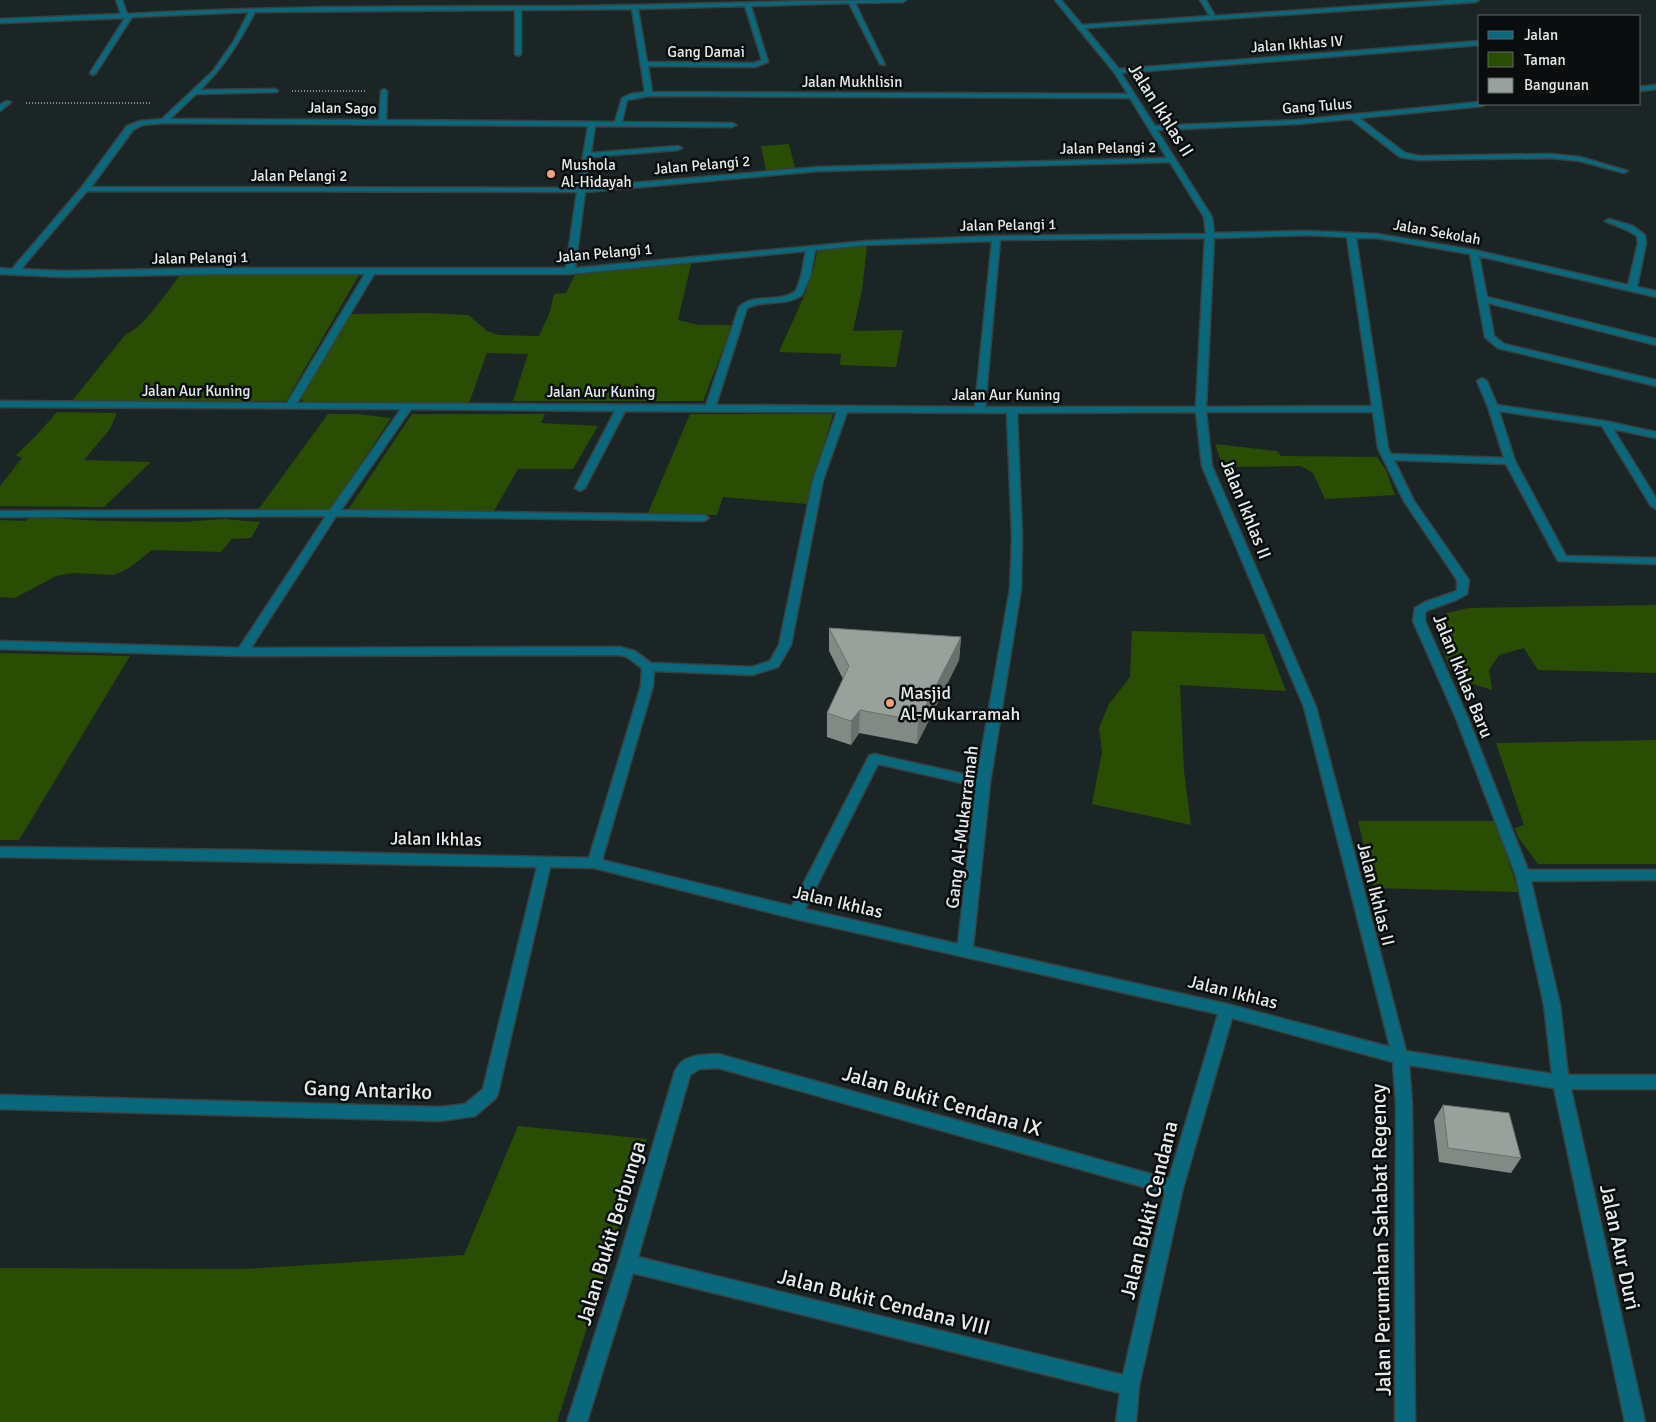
<svg xmlns="http://www.w3.org/2000/svg" width="1656" height="1422" font-family="Signika,sans-serif">
  <rect width="100%" height="100%" fill="#1c2525"/>
  <path fill="#2a4d04" d="M 789,144 L 795,168 L 766,170 L 761,146 Z
    M 867,246 L 862,290 L 853,331 L 903,330 L 896,367 L 840,365 L 841,354 L 779,352 C 792,321 813,284 817,251 Z
    M 691,264 L 678,320 L 699,325 L 731,325 L 726,342 L 703,401 L 513,401 L 528,354 L 487,353 L 469,403 L 314,402 L 304,402 L 301,398 L 351,314 L 426,313 L 468,315 L 487,331 L 499,335 L 539,336 L 550,312 L 554,294 L 566,293 L 575,275 L 636,267 Z
    M 181,274 L 359,275 L 286,401 L 72,401 L 126,334 C 143,329 169,289 181,274 Z
    M 57,412 L 117,413 L 110,429 L 84,460 L 151,462 L 104,507 L 0,506 L 0,486 L 22,458 L 16,455 L 36,436 Z
    M 328,414 L 357,414 L 391,418 L 330,510 L 258,510 Z
    M 412,414 L 545,414 L 541,423 L 598,426 L 573,469 L 518,469 L 494,511 L 348,510 Z
    M 690,414 L 833,414 L 807,504 L 723,497 L 717,515 L 647,515 Z
    M 1215,444 L 1277,451 L 1281,456 L 1377,457 L 1386,470 L 1395,495 L 1325,499 L 1313,473 L 1301,466 L 1228,467 L 1221,461 Z
    M 32,517 L 103,521 L 183,522 L 224,519 L 260,522 L 251,538 L 232,539 L 221,552 L 152,550 L 129,568 L 114,575 L 74,573 L 56,576 L 15,598 L 0,597 L 0,520 L 25,521 Z
    M 1656,605 L 1656,673 L 1538,670 L 1524,648 L 1499,655 L 1489,670 L 1492,690 L 1463,681 L 1449,667 L 1435,626 L 1447,613 L 1468,608 Z
    M 1132,631 L 1264,634 L 1286,691 L 1180,685 L 1184,771 L 1191,825 L 1092,804 L 1102,752 L 1099,728 L 1109,704 L 1130,677 Z
    M 0,653 L 130,656 L 19,840 L 0,840 Z
    M 1656,740 L 1656,864 L 1538,864 L 1518,837 L 1515,828 L 1524,825 L 1496,743 Z
    M 1358,821 L 1495,821 L 1519,892 L 1374,888 Z
    M 518,1126 L 647,1139 L 557,1422 L 0,1422 L 0,1268 L 246,1269 L 464,1255 Z"/>
  <g fill="none" stroke-linecap="round" stroke-linejoin="round">
    <defs>
      <path id="minor" d="M 116,0 L 122,0 L 127,14 C 277,5 428,7 577,6 C 688,5 796,0 906,0 L 903,2 L 855,3 L 885,65 L 880,64 L 849,3 L 751,6 L 768,62 L 755,67 L 648,66 L 652,92 L 1128,94 L 1114,72 L 1055,0 L 1061,0 L 1082,25 L 1210,16 L 1200,0 L 1206,0 L 1215,16 L 1450,0 L 1479,0 L 1476,2 L 1085,28 L 1119,69 L 1480,41 L 1480,45 L 1121,73 L 1155,126 L 1297,120 L 1480,102 L 1486,104 L 1483,106 L 1359,118 L 1405,153 L 1419,156 L 1550,154 L 1580,157 L 1628,171 L 1624,173 L 1580,161 L 1550,158 L 1419,160 L 1400,157 L 1351,119 L 1297,124 L 1157,130 L 1212,217 L 1214,233 L 1307,231 L 1377,234 L 1474,250 L 1628,285 L 1638,243 L 1637,236 L 1627,230 L 1605,221 L 1609,219 L 1633,226 L 1645,235 L 1646,243 L 1637,287 L 1656,291 L 1656,297 L 1479,256 L 1487,297 L 1656,339 L 1656,345 L 1488,303 L 1494,336 L 1504,344 L 1656,380 L 1656,386 L 1498,348 L 1485,337 L 1470,254 L 1377,238 L 1356,238 L 1388,448 L 1391,454 L 1504,458 L 1488,407 L 1477,381 L 1482,378 L 1487,381 L 1497,405 L 1605,421 L 1656,432 L 1656,438 L 1613,429 L 1656,498 L 1656,509 L 1651,506 L 1602,426 L 1499,411 L 1515,461 L 1566,556 L 1656,558 L 1656,564 L 1558,561 L 1506,464 L 1394,460 L 1414,501 L 1469,580 L 1467,594 L 1456,600 L 1428,610 L 1425,612 L 1425,621 L 1468,718 L 1528,870 L 1656,870 L 1656,880 L 1531,881 L 1560,1005 L 1568,1075 L 1656,1075 L 1656,1089 L 1571,1089 L 1645,1422 L 1625,1422 L 1554,1088 L 1409,1065 L 1412,1104 L 1415,1422 L 1395,1422 L 1396,1104 L 1393,1062 L 1232,1018 L 1183,1188 L 1139,1386 L 1136,1422 L 1116,1422 L 1120,1393 L 633,1273 L 587,1422 L 567,1422 L 618,1263 L 675,1071 C 683,1054 702,1055 718,1054 L 1169,1179 L 1218,1014 L 796,919 L 594,868 L 550,867 L 498,1093 L 496,1098 L 475,1116 L 440,1121 L 0,1109 L 0,1095 L 440,1107 L 465,1104 L 483,1089 L 537,867 L 0,857 L 0,847 L 246,850 L 589,858 L 641,686 L 642,668 L 627,657 L 620,655 L 242,656 L 0,649 L 0,641 L 239,648 L 326,516 L 0,517 L 0,511 L 330,510 L 401,409 L 0,407 L 0,401 L 287,403 L 365,274 L 215,274 L 64,277 L 0,274 L 0,268 L 12,269 L 82,187 L 127,126 L 140,121 L 162,119 L 213,71 L 234,41 L 249,12 L 132,17 L 96,73 L 93,75 L 90,73 L 125,18 L 0,23 L 0,19 L 121,14 ZM 745,6 L 762,60 L 754,63 L 647,62 L 638,9 ZM 632,9 L 645,92 L 631,94 L 622,98 L 615,122 L 386,120 L 387,91 L 384,89 L 381,91 L 379,120 L 170,119 L 196,94 L 277,92 L 278,91 L 275,89 L 200,90 C 224,67 240,41 255,12 L 515,10 L 515,54 L 518,56 L 521,54 L 521,10 ZM 649,96 L 1130,98 L 1167,158 L 819,167 L 585,187 L 590,157 L 678,150 L 682,148 L 678,146 L 591,153 L 595,126 L 732,127 L 736,125 L 732,123 L 622,122 L 627,100 ZM 164,123 L 588,126 L 578,188 L 91,187 L 133,130 L 142,125 ZM 1170,162 L 1204,217 L 1206,234 L 996,236 L 867,241 L 575,268 L 585,192 L 819,171 ZM 87,191 L 577,192 L 566,268 L 215,268 L 64,271 L 21,269 ZM 1307,235 L 1347,237 L 1372,406 L 1206,407 L 1214,238 ZM 1205,238 L 1196,407 L 985,407 L 1000,240 ZM 992,241 L 975,407 L 716,405 L 747,308 C 764,299 785,307 802,295 L 810,277 L 815,250 L 867,245 ZM 806,251 L 801,277 L 796,291 C 779,304 754,292 739,307 L 706,405 L 297,403 L 374,274 L 570,274 ZM 411,409 L 615,411 L 575,488 L 580,491 L 585,488 L 625,411 L 837,412 L 813,480 L 779,645 L 770,661 L 752,667 L 651,663 L 635,651 L 620,647 L 251,648 L 336,516 L 704,521 L 709,518 L 704,515 L 341,510 ZM 847,412 L 1007,413 L 1012,537 L 1010,589 L 977,777 L 874,754 L 869,756 L 792,906 L 602,860 L 653,686 L 654,671 L 752,675 L 778,667 L 791,645 L 823,480 ZM 1196,412 L 1202,466 L 1304,707 L 1390,1047 L 1227,1004 L 973,947 L 990,783 L 1021,589 L 1022,537 L 1017,413 ZM 1206,412 L 1373,412 L 1378,448 L 1404,501 L 1457,580 L 1457,590 L 1454,592 L 1425,602 L 1415,608 L 1413,621 L 1456,718 L 1516,876 L 1544,1005 L 1552,1074 L 1406,1051 L 1316,707 L 1212,466 ZM 878,764 L 976,786 L 958,944 L 805,909 ZM 718,1068 L 1165,1193 L 1123,1375 L 638,1257 L 690,1075 L 699,1069 Z
        M 1656,85 L 1656,89 L 1640,91 L 1640,87 Z
        M 6,101 L 11,102 L 0,111 L 0,105 Z"/>
    </defs>
    <use href="#minor" stroke="#384141" stroke-width="3"/>
    <path stroke="#868e8d" stroke-width="2" stroke-dasharray="1 2" stroke-linecap="butt" d="M 292,91 L 366,91
      M 26,103 L 150,103"/>
    <use href="#minor" fill="#0a687c" fill-rule="evenodd"/>
  </g>
  <path fill="#838a86" d="M 829,628 L 961,637 L 959,660 L 917,744 L 859,733 L 851,745 L 827,737 L 827,713 L 843,679 L 829,651 Z
    M 1443,1105 L 1521,1158 L 1511,1173 L 1439,1162 L 1434,1120 Z"/>
  <path fill="#6a716d" d="M 961,637 L 959,660 L 917,744 L 918,721 Z
    M 860,710 L 859,733 L 851,745 L 851,721 Z"/>
  <path fill="#98a19c" stroke="#6a716d" d="M 829,628 L 961,637 L 918,721 L 860,710 L 851,721 L 827,713 L 849,666 Z
    M 1443,1105 L 1509,1113 L 1521,1158 L 1448,1148 Z"/>
  <g fill="#f0a279" stroke="#0a0d0d" stroke-width="2">
    <circle cx="551" cy="174" r="5"/>
    <circle cx="890" cy="703" r="5"/>
  </g>
  <g text-anchor="middle" dominant-baseline="central" stroke-width="5" stroke-linejoin="round" paint-order="stroke">
    <g font-size="15" fill="#e6eceb" stroke="#0a0d0d">
      <text transform="translate(1297 44) rotate(-4)">Jalan Ikhlas IV</text>
      <text x="706" y="52">Gang Damai</text>
      <text x="852" y="82">Jalan Mukhlisin</text>
      <text transform="translate(1317 106) rotate(-4)">Gang Tulus</text>
      <text transform="translate(342 108) rotate(1)">Jalan Sago</text>
      <text transform="translate(1108 148) rotate(-1)">Jalan Pelangi 2</text>
      <text transform="translate(702 165) rotate(-5)">Jalan Pelangi 2</text>
      <text x="299" y="176">Jalan Pelangi 2</text>
      <text transform="translate(1008 225) rotate(-1)">Jalan Pelangi 1</text>
      <text transform="translate(1437 232) rotate(10)">Jalan Sekolah</text>
      <text transform="translate(604 253) rotate(-5)">Jalan Pelangi 1</text>
      <text transform="translate(200 258) rotate(-1)">Jalan Pelangi 1</text>
      <text x="196" y="391">Jalan Aur Kuning</text>
      <text x="601" y="392">Jalan Aur Kuning</text>
      <text x="1006" y="395">Jalan Aur Kuning</text>
    </g>
    <g font-size="15" fill="#e6eceb" stroke="#0a0d0d" text-anchor="start">
      <text x="561" y="165">Mushola<tspan x="561" dy="17">Al-Hidayah</tspan></text>
    </g>
    <g font-size="18" fill="#e6eceb" stroke="#0a0d0d">
      <text transform="translate(1161 110) rotate(58)">Jalan Ikhlas II</text>
      <text transform="translate(1246 509) rotate(68)">Jalan Ikhlas II</text>
      <text transform="translate(1463 676) rotate(68)">Jalan Ikhlas Baru</text>
      <text transform="translate(962 827) rotate(-83)">Gang Al-Mukarramah</text>
      <text transform="translate(436 839) rotate(1)">Jalan Ikhlas</text>
      <text transform="translate(1376 894) rotate(76)">Jalan Ikhlas II</text>
      <text transform="translate(838 902) rotate(13)">Jalan Ikhlas</text>
      <text transform="translate(1233 992) rotate(14)">Jalan Ikhlas</text>
    </g>
    <g font-size="18" fill="#e6eceb" stroke="#0a0d0d" text-anchor="start">
      <text x="900" y="693">Masjid<tspan x="900" dy="21">Al-Mukarramah</tspan></text>
    </g>
    <g font-size="21" fill="#e6eceb" stroke="#0a0d0d">
      <text transform="translate(368 1090) rotate(2)">Gang Antariko</text>
      <text transform="translate(942 1101) rotate(16)">Jalan Bukit Cendana IX</text>
      <text transform="translate(1149 1210) rotate(-76)">Jalan Bukit Cendana</text>
      <text transform="translate(611 1233) rotate(-73)">Jalan Bukit Berbunga</text>
      <text transform="translate(1381 1240) rotate(-91)">Jalan Perumahan Sahabat Regency</text>
      <text transform="translate(1620 1247) rotate(78)">Jalan Aur Duri</text>
      <text transform="translate(884 1302) rotate(14)">Jalan Bukit Cendana VIII</text>
    </g>
  </g>
  <rect x="1478" y="15" width="162" height="90" fill="#0a0d0d" stroke="#626666"/>
  <rect x="1488" y="31" width="25" height="8" fill="#0a687c" stroke="#626666"/>
  <text x="1524" y="40" font-size="15" fill="#e6eceb">Jalan</text>
  <rect x="1488" y="52" width="25" height="15" fill="#2a4d04" stroke="#626666"/>
  <text x="1524" y="65" font-size="15" fill="#e6eceb">Taman</text>
  <rect x="1488" y="78" width="25" height="15" fill="#98a19c" stroke="#626666"/>
  <text x="1524" y="90" font-size="15" fill="#e6eceb">Bangunan</text>
</svg>
